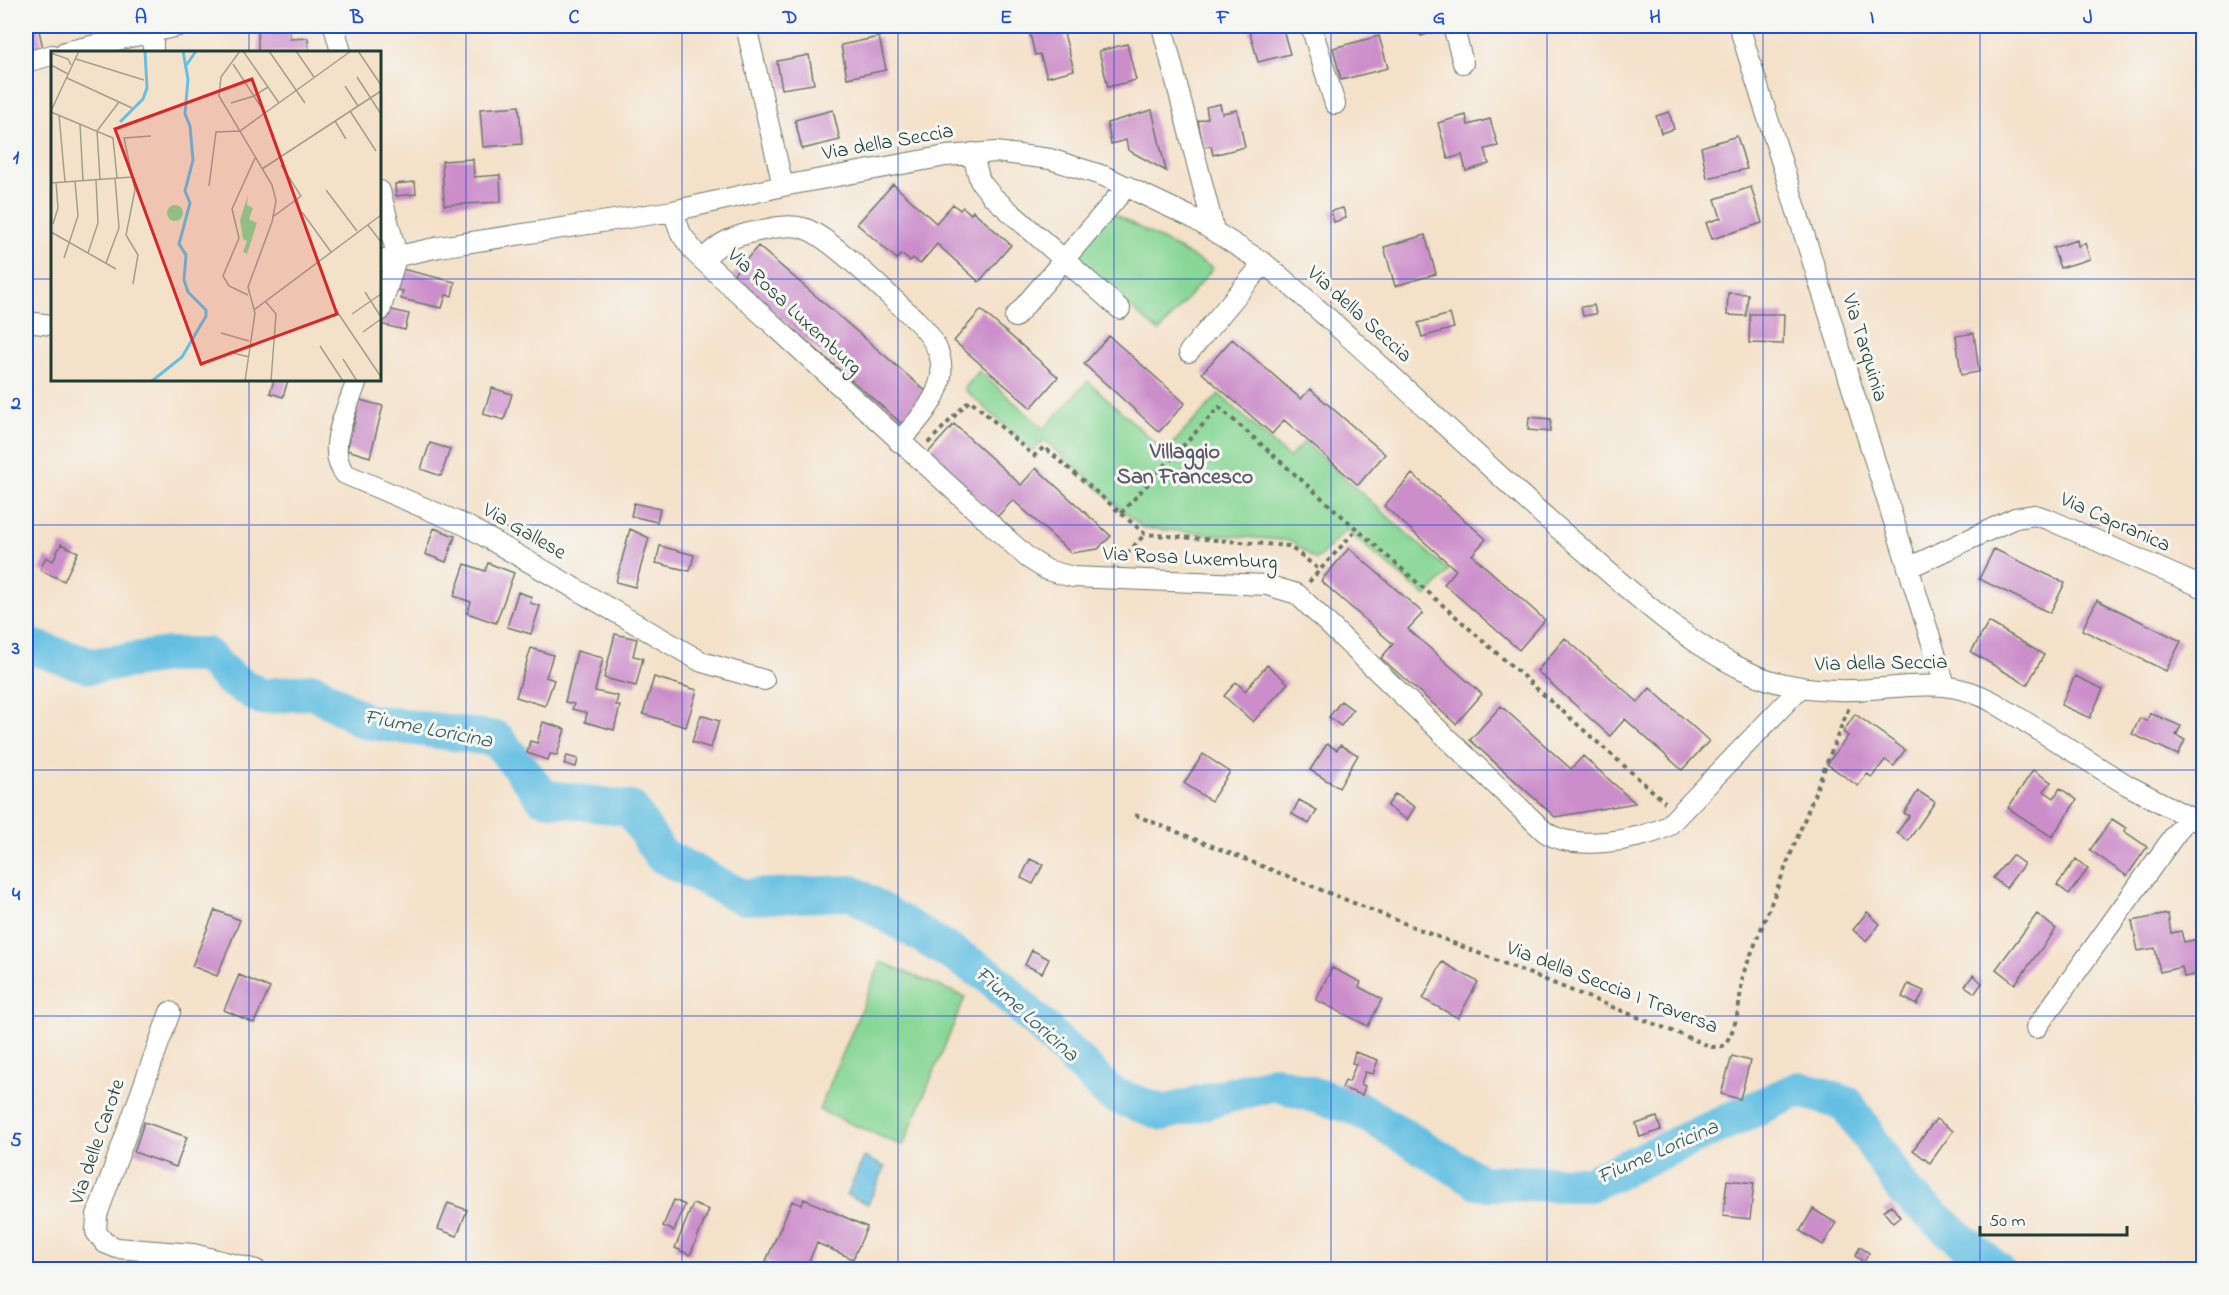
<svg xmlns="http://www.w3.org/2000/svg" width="2229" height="1295" font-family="'Indie Flower',sans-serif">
  <rect width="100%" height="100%" fill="#f6f6f2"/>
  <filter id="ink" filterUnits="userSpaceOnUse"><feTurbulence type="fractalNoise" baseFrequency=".0167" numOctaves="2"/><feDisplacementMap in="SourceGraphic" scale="12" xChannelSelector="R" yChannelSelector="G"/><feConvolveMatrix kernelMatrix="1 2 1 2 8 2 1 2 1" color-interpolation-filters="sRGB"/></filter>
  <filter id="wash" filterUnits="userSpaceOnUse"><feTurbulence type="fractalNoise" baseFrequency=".008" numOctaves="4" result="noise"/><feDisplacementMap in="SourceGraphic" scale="24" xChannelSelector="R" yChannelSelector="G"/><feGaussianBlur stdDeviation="1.35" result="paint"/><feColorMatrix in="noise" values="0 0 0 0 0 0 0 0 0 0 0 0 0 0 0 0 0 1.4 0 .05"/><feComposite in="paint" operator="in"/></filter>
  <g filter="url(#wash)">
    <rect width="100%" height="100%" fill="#f4e1c9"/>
    <path fill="#89d796" stroke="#548a65" stroke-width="1.5" d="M 1109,211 L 1213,268 L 1159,332 L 1071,256 Z
      M 979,371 L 1044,429 L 1088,381 L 1165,452 L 1219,394 L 1289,458 L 1304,442 L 1449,571 L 1426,597 L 1346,530 L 1316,560 L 1292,541 L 1143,528 L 1044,440 L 1033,451 L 964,389 Z
      M 881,962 L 965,997 L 903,1146 L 819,1110 Z"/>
    <path fill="#64bfe2" stroke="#427e8b" stroke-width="1.5" d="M 864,1157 L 885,1167 L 868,1204 L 847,1195 Z"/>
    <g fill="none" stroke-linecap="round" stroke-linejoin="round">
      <path stroke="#64bfe2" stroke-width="36" d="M 26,645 L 91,666 L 168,655 L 206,655 L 229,678 L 261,697 L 314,691 L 364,721 L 497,739 L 543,797 L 631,809 L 661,855 L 742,897 L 852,893 L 991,977 L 1111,1094 L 1164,1113 L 1274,1083 L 1357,1108 L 1481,1183 L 1589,1184 L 1799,1089 L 1847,1104 L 1905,1192 L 1997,1270"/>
    </g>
    <g id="blocks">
      <path fill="#cc8eca" d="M 26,26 L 38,26 L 43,48 L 26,53 Z
        M 1028,26 L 1062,26 L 1074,70 L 1047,77 L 1040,54 L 1035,55 Z
        M 1261,26 L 1282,26 L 1290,54 L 1258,62 L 1249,29 Z
        M 1418,26 L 1440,26 L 1441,30 L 1421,36 Z
        M 290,29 L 290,39 L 308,38 L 309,52 L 258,52 L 258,30 Z
        M 1379,36 L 1388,68 L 1341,80 L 1333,48 Z
        M 879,37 L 886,70 L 847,78 L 841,45 Z
        M 1127,44 L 1136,80 L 1108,87 L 1099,51 Z
        M 809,55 L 814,84 L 782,89 L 777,61 Z
        M 1220,104 L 1222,113 L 1237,110 L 1245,147 L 1213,155 L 1211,146 L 1203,147 L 1198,121 L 1208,118 L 1206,107 Z
        M 519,106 L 522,144 L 483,147 L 480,109 Z
        M 833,110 L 840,140 L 802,149 L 795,120 Z
        M 1152,110 L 1166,171 L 1128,150 L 1126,140 L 1111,144 L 1107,123 Z
        M 1669,112 L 1674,129 L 1661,133 L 1656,116 Z
        M 1466,115 L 1468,125 L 1490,119 L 1498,146 L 1485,149 L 1489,164 L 1466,171 L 1462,155 L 1448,159 L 1438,123 Z
        M 1737,136 L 1747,169 L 1707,178 L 1701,147 Z
        M 473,159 L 474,177 L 500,175 L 501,202 L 444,205 L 442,161 Z
        M 415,182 L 416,194 L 396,196 L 395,184 Z
        M 893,184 L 936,223 L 953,204 L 960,210 L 963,207 L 971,214 L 973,211 L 1011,245 L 979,282 L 937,244 L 920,264 L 913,258 L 910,261 L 901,254 L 897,259 L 857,224 Z
        M 1751,187 L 1762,223 L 1712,239 L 1706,223 L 1721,218 L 1715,199 Z
        M 1343,208 L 1346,218 L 1334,222 L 1331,211 Z
        M 1425,235 L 1436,274 L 1395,286 L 1384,247 Z
        M 2077,240 L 2078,246 L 2085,243 L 2090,259 L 2060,268 L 2053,248 Z
        M 758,246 L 928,393 L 902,424 L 732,276 Z
        M 398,268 L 455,282 L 452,296 L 446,295 L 442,308 L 401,299 L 403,291 L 393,289 Z
        M 1728,293 L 1748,294 L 1746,316 L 1727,315 Z
        M 1594,305 L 1596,314 L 1583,316 L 1581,307 Z
        M 384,308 L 409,314 L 405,330 L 380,324 Z
        M 981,310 L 1058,377 L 1031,408 L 954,341 Z
        M 1450,314 L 1454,328 L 1422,337 L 1418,323 Z
        M 1750,314 L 1784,314 L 1783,344 L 1749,343 Z
        M 1974,333 L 1979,372 L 1961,375 L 1956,336 Z
        M 1109,336 L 1185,403 L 1159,432 L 1084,364 Z
        M 1232,339 L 1301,399 L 1310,389 L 1385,454 L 1358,485 L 1284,420 L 1272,434 L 1202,373 Z
        M 274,380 L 288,380 L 283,397 L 270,393 Z
        M 492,388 L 512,394 L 504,420 L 483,414 Z
        M 360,400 L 383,406 L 370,457 L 347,450 Z
        M 1529,417 L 1551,419 L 1550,432 L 1528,430 Z
        M 954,424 L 1021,485 L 1036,468 L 1111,536 L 1098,549 L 1071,553 L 1013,500 L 997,517 L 927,454 Z
        M 430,443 L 450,449 L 441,476 L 421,469 Z
        M 1412,474 L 1486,539 L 1472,555 L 1545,620 L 1519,650 L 1444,584 L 1456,570 L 1384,506 Z
        M 634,503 L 660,509 L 657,522 L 631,516 Z
        M 434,528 L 455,536 L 446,562 L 425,554 Z
        M 630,529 L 649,538 L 635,587 L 616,582 Z
        M 61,544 L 78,552 L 64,581 L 40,570 L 46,557 L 53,561 Z
        M 660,546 L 694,555 L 690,571 L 656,563 Z
        M 1349,548 L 1423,613 L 1408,629 L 1482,694 L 1456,724 L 1381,658 L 1393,644 L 1321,581 Z
        M 1994,549 L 2065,583 L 2050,613 L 1979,579 Z
        M 488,563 L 514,573 L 496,623 L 467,613 L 471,602 L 454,596 L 465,564 L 485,571 Z
        M 518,592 L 532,597 L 530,603 L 540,606 L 531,634 L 507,627 Z
        M 2097,600 L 2181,641 L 2166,671 L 2082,630 Z
        M 1989,622 L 2044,655 L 2027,685 L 1971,652 Z
        M 615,634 L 637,639 L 633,656 L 643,658 L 636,686 L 604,678 Z
        M 1565,638 L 1638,702 L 1650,688 L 1709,741 L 1682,770 L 1625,719 L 1610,736 L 1537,671 Z
        M 531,648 L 553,655 L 546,677 L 554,680 L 545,706 L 516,697 Z
        M 577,651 L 603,658 L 595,691 L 618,696 L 616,705 L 620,706 L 614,730 L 585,722 L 587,713 L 572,709 L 574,704 L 565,702 Z
        M 1267,665 L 1288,683 L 1253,722 L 1224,696 L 1236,682 L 1245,691 Z
        M 2075,676 L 2103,689 L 2090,718 L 2061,705 Z
        M 654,677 L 697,690 L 686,727 L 643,714 Z
        M 1341,701 L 1353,710 L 1341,726 L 1329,717 Z
        M 1501,706 L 1571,769 L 1583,756 L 1635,803 L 1555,817 L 1470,740 Z
        M 2150,713 L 2181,726 L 2176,735 L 2185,740 L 2178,755 L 2132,734 L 2140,718 L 2147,721 Z
        M 1855,714 L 1905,750 L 1894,766 L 1885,760 L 1872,777 L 1867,774 L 1858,786 L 1827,764 L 1848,736 L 1843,732 Z
        M 701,715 L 719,721 L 711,748 L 692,742 Z
        M 543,722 L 565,729 L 557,755 L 550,754 L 548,760 L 527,753 L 530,741 L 537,743 Z
        M 1327,744 L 1337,750 L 1340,745 L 1358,755 L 1339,788 L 1310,770 Z
        M 1203,754 L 1230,772 L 1211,801 L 1184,783 Z
        M 567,756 L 578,759 L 576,767 L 564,764 Z
        M 2033,770 L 2051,782 L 2044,791 L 2054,798 L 2060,788 L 2077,800 L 2052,837 L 2008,808 Z
        M 1918,791 L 1935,802 L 1908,841 L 1897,833 L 1909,816 L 1904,813 Z
        M 1395,794 L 1415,807 L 1407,820 L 1387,806 Z
        M 1299,800 L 1317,810 L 1309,824 L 1292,814 Z
        M 2112,819 L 2126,828 L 2124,831 L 2147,847 L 2127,876 L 2090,850 Z
        M 2012,855 L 2024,864 L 2006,888 L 1993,878 Z
        M 1030,859 L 1043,865 L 1033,884 L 1021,878 Z
        M 2076,859 L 2088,869 L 2069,894 L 2057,885 Z
        M 215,910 L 240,920 L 217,976 L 192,966 Z
        M 1867,912 L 1880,924 L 1866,941 L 1853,930 Z
        M 2037,914 L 2056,929 L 2015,984 L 1996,969 Z
        M 2168,914 L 2171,933 L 2181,931 L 2184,942 L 2204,938 L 2204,973 L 2184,977 L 2182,967 L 2160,972 L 2155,948 L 2138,951 L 2132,921 Z
        M 1032,950 L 1049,959 L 1042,973 L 1025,965 Z
        M 1442,962 L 1478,982 L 1458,1018 L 1423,999 Z
        M 1332,968 L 1361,982 L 1359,987 L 1382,999 L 1368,1026 L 1316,1000 Z
        M 239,975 L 270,988 L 254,1023 L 224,1010 Z
        M 1973,975 L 1982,983 L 1975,993 L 1965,986 Z
        M 1908,984 L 1924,991 L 1917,1005 L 1902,997 Z
        M 1355,1052 L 1378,1060 L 1373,1074 L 1365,1072 L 1361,1084 L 1365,1086 L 1362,1095 L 1342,1088 L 1345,1081 L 1349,1082 L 1356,1064 L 1352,1063 Z
        M 1732,1056 L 1750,1061 L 1740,1099 L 1721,1094 Z
        M 1657,1117 L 1661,1130 L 1640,1137 L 1636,1124 Z
        M 1936,1119 L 1953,1131 L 1930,1163 L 1913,1150 Z
        M 144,1122 L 187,1137 L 176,1167 L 134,1152 Z
        M 1727,1180 L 1754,1183 L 1750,1219 L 1723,1216 Z
        M 804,1199 L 867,1227 L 853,1259 L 817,1243 L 805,1270 L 784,1270 L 766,1261 L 792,1201 L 802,1205 Z
        M 674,1200 L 685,1205 L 674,1231 L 663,1226 Z
        M 448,1203 L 467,1210 L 457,1236 L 438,1229 Z
        M 693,1204 L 709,1210 L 690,1255 L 675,1248 Z
        M 1891,1205 L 1900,1217 L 1893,1223 L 1883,1211 Z
        M 1813,1209 L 1836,1223 L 1823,1245 L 1800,1231 Z
        M 1860,1247 L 1869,1253 L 1864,1262 L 1855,1256 Z
        M 615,1261 L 635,1269 L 635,1270 L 612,1270 Z"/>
    </g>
  </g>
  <g filter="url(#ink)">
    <use href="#blocks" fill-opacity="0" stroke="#6a7668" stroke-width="1.5"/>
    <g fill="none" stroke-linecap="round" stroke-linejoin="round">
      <defs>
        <path id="minor" d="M 153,26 L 153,52
          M 334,26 L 341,52
          M 746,26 L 783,186
          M 1162,26 L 1214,230
          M 1311,26 L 1335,104
          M 1453,26 L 1463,63
          M 1739,26 L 1945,685
          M 65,52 L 178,26
          M 26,62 L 52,55
          M 972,153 L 980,181 L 992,196 L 1120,309
          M 380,191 L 397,255 L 380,311
          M 673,211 L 681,234 L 696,254 L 1028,558 L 1047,570 L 1073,577 L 1267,585 L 1297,594 L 1544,831 C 1571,852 1639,841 1668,826 L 1800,688
          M 380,260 L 439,247 L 673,211 L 783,186 L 946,156 L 996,152 L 1050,159 L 1104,176 L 1193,218 L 1264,263 C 1376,356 1477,460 1588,554 C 1636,596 1686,642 1744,670 C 1778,687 1816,691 1854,690 C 1906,688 1947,675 1995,703 L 2127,785 L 2204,825
          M 703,260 C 719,242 734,236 758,231 C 772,228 788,224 803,228 C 828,234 893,300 916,320 C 964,367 936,402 899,442
          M 1015,317 L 1127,186
          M 26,322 L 52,325
          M 1189,352 L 1264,263
          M 357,380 C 349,406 324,449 345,474 L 467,526 L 702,662 L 764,680
          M 1908,568 L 2015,518 L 2035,515 L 2050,520 L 2204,588
          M 170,1012 L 97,1215 L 96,1232 L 105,1243 L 117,1248 L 193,1254 L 256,1270
          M 2036,1028 L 2187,818"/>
      </defs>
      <use href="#minor" stroke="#6a7668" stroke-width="22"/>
      <path stroke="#6a7668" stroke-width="4" stroke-dasharray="4.5 4.5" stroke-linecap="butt" d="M 928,443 L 970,400 L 1034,456 L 1044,447 L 1145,534 L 1289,546 L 1320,570
        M 1121,513 L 1219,407 L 1665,802
        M 1121,560 L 1145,534
        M 1309,582 L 1357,529
        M 1135,815 L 1712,1047 L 1723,1046 C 1738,1029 1740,1000 1742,977 L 1849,707"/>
      <use href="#minor" stroke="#fff" stroke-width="20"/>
    </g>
  </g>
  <path fill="none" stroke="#1d4ed8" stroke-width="1.5" stroke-opacity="0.55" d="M 249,26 L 249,52M 466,26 L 466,1270M 682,26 L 682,1270M 898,26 L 898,1270M 1114,26 L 1114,1270M 1331,26 L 1331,1270M 1547,26 L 1547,1270M 1763,26 L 1763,1270M 1980,26 L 1980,1270M 26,279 L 52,279M 380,279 L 2204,279M 249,380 L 249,1270M 26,525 L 2204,525M 26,770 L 2204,770M 26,1016 L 2204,1016"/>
  <g text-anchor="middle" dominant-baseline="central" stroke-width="6" stroke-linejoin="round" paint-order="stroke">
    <g font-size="21" fill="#1f3d34" stroke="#f6f6f2">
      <text transform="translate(888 143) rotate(-10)">Via della Seccia</text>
      <text transform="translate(794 312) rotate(43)">Via Rosa Luxemburg</text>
      <text transform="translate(1359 315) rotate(42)">Via della Seccia</text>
      <text transform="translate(1864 348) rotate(73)">Via Tarquinia</text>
      <text transform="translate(2115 523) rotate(24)">Via Capranica</text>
      <text transform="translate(524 532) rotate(30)">Via Gallese</text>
      <text transform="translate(1190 559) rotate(3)">Via Rosa Luxemburg</text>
      <text transform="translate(1881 664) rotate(-1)">Via della Seccia</text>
      <text transform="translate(1612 988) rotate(21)">Via della Seccia I Traversa</text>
      <text transform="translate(98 1142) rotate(-71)">Via delle Carote</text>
    </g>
    <g font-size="22" font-weight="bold" fill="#5c5968" stroke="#f6f6f2">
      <text x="1185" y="453">Villaggio<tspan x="1185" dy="25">San Francesco</tspan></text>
    </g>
    <g font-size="22" font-style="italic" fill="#305e60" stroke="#f6f6f2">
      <text transform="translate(428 730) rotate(11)">Fiume Loricina</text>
      <text transform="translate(1026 1015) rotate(42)">Fiume Loricina</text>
      <text transform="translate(1658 1153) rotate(-24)">Fiume Loricina</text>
    </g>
  </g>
  <g transform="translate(51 51)">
    <rect width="330" height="330" fill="#f4e1c9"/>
    <path d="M 197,144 L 196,154 L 202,157 L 198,168 L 206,172 L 196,203 L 192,201 L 196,190 L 192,188 L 189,169 ZM116 162a8 8 0 1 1 16 0a8 8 0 1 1-16 0Z" fill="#89d796"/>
    <path fill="none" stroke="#64bfe2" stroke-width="3" d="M 134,16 L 145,0M 69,71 L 92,48 L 96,37 L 94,0M 101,330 L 131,306 L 155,265 L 155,259 L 137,241 L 133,229 L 135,204 L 128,193 L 139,152 L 134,140 L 142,109 L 139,75 L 134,63 L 137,28 L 132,0"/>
    <path fill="none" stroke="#9f9f8d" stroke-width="1.5" d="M 189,0 L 170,26 L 168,45 L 221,134 L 225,150 L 221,171 L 197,236 L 204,262 L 194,330M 192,0 L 228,52M 218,0 L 254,52M 245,0 L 263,26M 307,0 L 330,34M 0,2 L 17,8 L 20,14M 25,8 L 93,29M 182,13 L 214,62M 0,14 L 17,23M 306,26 L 330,63M 16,27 L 81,57M 294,35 L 307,55M 180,52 L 203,45 L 217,36M 0,60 L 28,0M 299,60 L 325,100M 0,61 L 62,87 L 66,127M 8,64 L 14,131M 284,70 L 295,88M 29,73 L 32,130M 211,118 L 330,40M 49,128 L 46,80 L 68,51M 0,132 L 81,126M 158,135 L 165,81 L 189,80 L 300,0M 275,139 L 306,180M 251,161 L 280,201M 223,165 L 250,145 L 230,114M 2,173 L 7,157 L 5,131M 317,174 L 330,191M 0,181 L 65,218M 37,202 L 47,172 L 45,129M 13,207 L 27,165 L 24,130M 55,212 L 68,177 L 64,127M 82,233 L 87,204 L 75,184 L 84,139 L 73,87 L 100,85M 314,241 L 330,266M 197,244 L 178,235 L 172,225 L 188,187 L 181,158 L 204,107M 215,251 L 225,263 L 220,330M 203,259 L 330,164M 285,259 L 330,326M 301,263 L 330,243M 312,281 L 330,268M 170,282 L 198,290M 269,295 L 292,330M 178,301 L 198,306M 292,308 L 306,330"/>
    <path fill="#d62828" fill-opacity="0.15" stroke="#d62828" stroke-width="3" d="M 201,28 L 286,263 L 150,313 L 64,78 Z"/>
    <rect width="330" height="330" fill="none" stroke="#1f3d34" stroke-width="3"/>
  </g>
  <rect width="2229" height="1295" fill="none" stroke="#f6f6f2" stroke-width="66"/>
  <path d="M1980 1226v9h147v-9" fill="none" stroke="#1f3d34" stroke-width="3"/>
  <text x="1989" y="1226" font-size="18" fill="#1f3d34" stroke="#f6f6f2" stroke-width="4.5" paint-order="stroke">50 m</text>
  <rect x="33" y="33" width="2163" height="1229" fill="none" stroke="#1d4ed8" stroke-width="2"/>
  <g font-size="20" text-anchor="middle" font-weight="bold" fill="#1d4ed8">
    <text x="141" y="23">A</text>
    <text x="357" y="23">B</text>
    <text x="574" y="23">C</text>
    <text x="790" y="23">D</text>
    <text x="1006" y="23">E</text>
    <text x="1223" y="23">F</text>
    <text x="1439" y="23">G</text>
    <text x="1655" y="23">H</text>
    <text x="1872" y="23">I</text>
    <text x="2088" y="23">J</text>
    <text x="16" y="163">1</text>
    <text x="16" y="409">2</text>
    <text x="16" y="654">3</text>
    <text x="16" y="900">4</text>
    <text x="16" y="1146">5</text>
  </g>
</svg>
